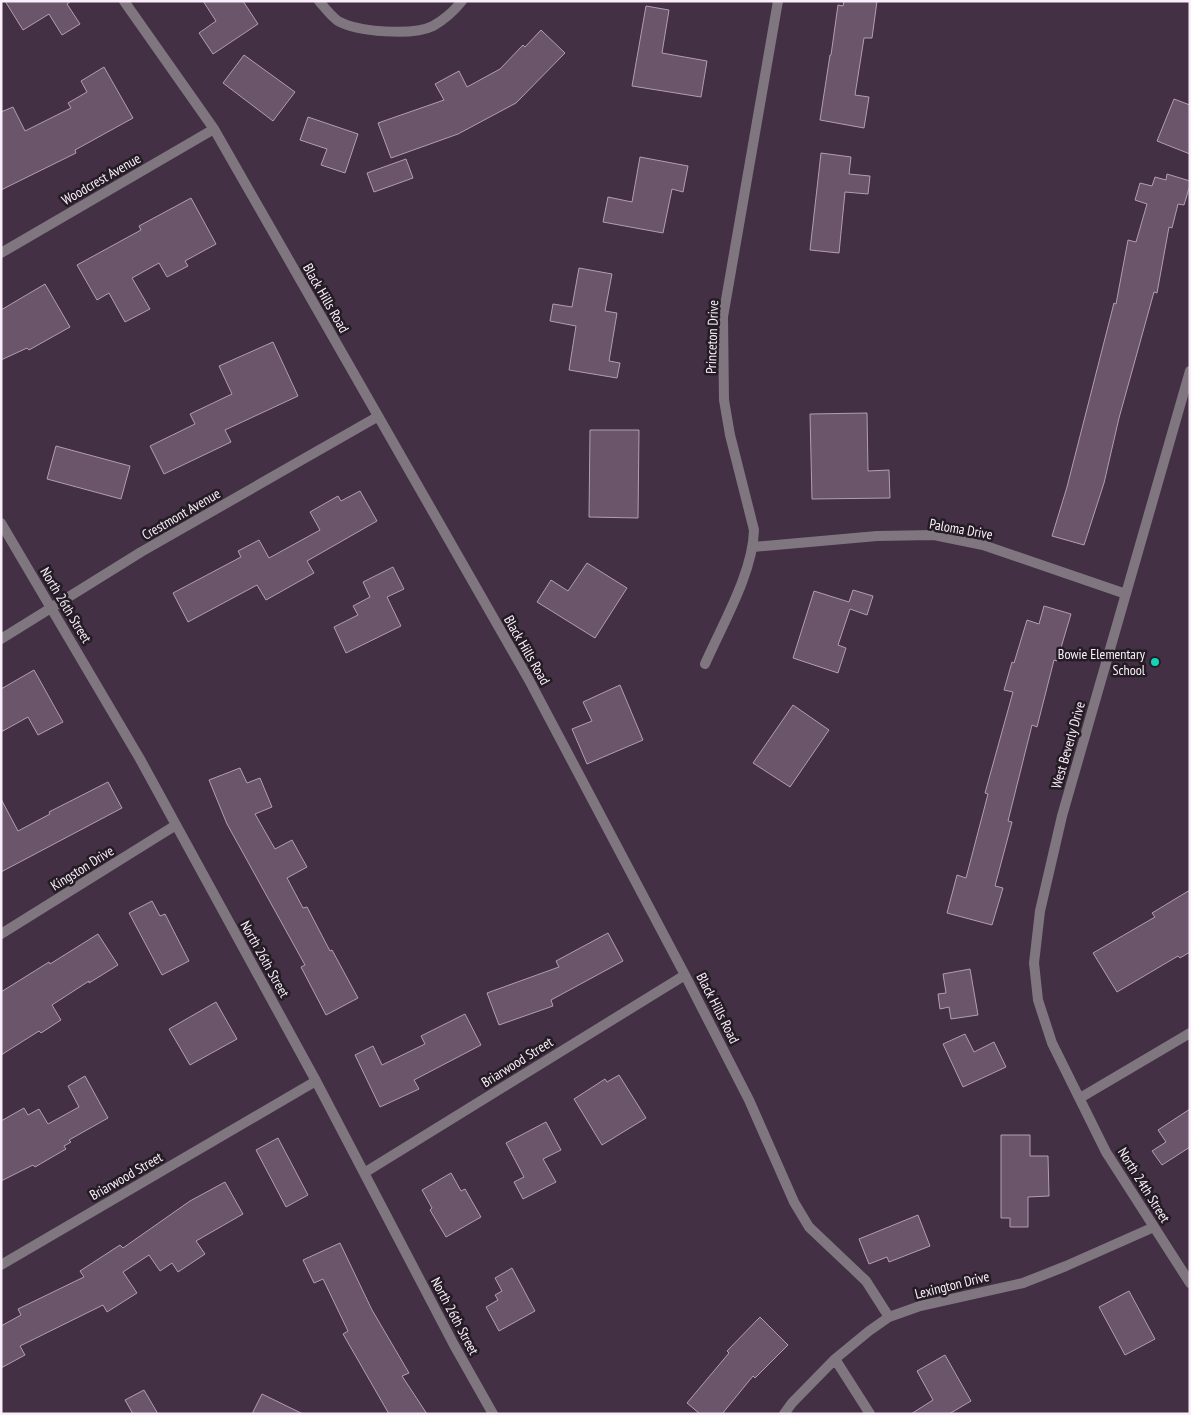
<svg xmlns="http://www.w3.org/2000/svg" width="1191" height="1415" font-family="'PT Sans Narrow',sans-serif">
  <rect width="100%" height="100%" fill="#433044"/>
  <path fill="#6a556a" stroke="#b49db4" d="M 5,1 L 71,1 L 67,4 L 80,24 L 62,35 L 49,14 L 23,30 Z
    M 203,1 L 243,1 L 258,24 L 213,54 L 199,33 L 216,21 Z
    M 844,1 L 877,1 L 872,38 L 864,38 L 855,95 L 869,97 L 864,128 L 820,120 L 830,55 L 831,55 L 838,5 L 843,6 Z
    M 646,6 L 669,10 L 662,53 L 707,61 L 701,97 L 632,86 Z
    M 541,30 L 565,53 L 516,103 L 458,134 L 391,158 L 378,123 L 444,100 L 435,84 L 459,71 L 467,87 L 500,69 L 523,45 L 525,47 Z
    M 244,55 L 295,92 L 273,121 L 223,83 Z
    M 104,67 L 133,118 L 75,150 L 76,153 L 1,190 L 1,112 L 13,107 L 25,131 L 71,108 L 68,103 L 87,92 L 81,81 Z
    M 1174,99 L 1190,105 L 1190,154 L 1157,141 Z
    M 308,117 L 358,134 L 345,173 L 321,165 L 327,149 L 300,140 Z
    M 821,153 L 851,157 L 849,174 L 870,176 L 868,194 L 845,192 L 839,253 L 810,250 Z
    M 640,157 L 688,166 L 683,192 L 672,189 L 663,233 L 603,222 L 608,197 L 632,202 Z
    M 406,159 L 413,178 L 374,192 L 367,173 Z
    M 1167,174 L 1190,181 L 1190,185 L 1184,205 L 1178,204 L 1172,228 L 1169,227 L 1157,293 L 1154,292 L 1119,418 L 1104,483 L 1084,545 L 1052,536 L 1067,487 L 1114,303 L 1116,304 L 1128,240 L 1136,242 L 1147,204 L 1135,200 L 1140,183 L 1152,186 L 1155,177 L 1166,180 Z
    M 191,198 L 216,244 L 185,261 L 188,266 L 167,277 L 159,263 L 132,278 L 150,309 L 125,322 L 109,293 L 97,300 L 77,265 L 141,230 L 139,226 Z
    M 579,268 L 612,274 L 605,311 L 617,313 L 609,361 L 620,363 L 617,378 L 569,370 L 576,326 L 550,321 L 553,304 L 572,307 Z
    M 45,284 L 70,327 L 29,350 L 27,348 L 1,360 L 1,310 Z
    M 273,342 L 298,396 L 225,430 L 231,442 L 164,474 L 150,446 L 195,424 L 190,414 L 232,394 L 219,366 Z
    M 867,413 L 868,471 L 889,470 L 890,498 L 812,499 L 810,414 Z
    M 590,430 L 639,430 L 638,518 L 589,517 Z
    M 56,446 L 130,466 L 121,499 L 47,479 Z
    M 360,491 L 377,521 L 307,561 L 314,573 L 266,600 L 257,585 L 188,622 L 173,593 L 241,557 L 238,551 L 259,540 L 269,558 L 320,530 L 310,512 L 338,496 L 341,501 Z
    M 587,563 L 627,588 L 595,638 L 537,602 L 551,580 L 568,591 Z
    M 393,567 L 404,589 L 387,597 L 401,626 L 346,653 L 334,627 L 358,615 L 353,606 L 370,597 L 363,582 Z
    M 853,590 L 873,596 L 867,615 L 850,609 L 838,645 L 846,648 L 838,673 L 793,658 L 814,591 L 849,602 Z
    M 1044,606 L 1071,614 L 1057,661 L 1054,660 L 1037,727 L 1032,725 L 1008,821 L 1012,822 L 995,886 L 1003,888 L 992,925 L 947,913 L 957,875 L 966,878 L 988,794 L 985,793 L 1013,692 L 1004,690 L 1012,662 L 1014,663 L 1027,620 L 1039,624 Z
    M 34,670 L 63,722 L 38,735 L 28,717 L 1,732 L 1,689 Z
    M 620,685 L 643,740 L 587,764 L 572,729 L 592,721 L 583,702 Z
    M 793,705 L 829,730 L 790,787 L 753,763 Z
    M 240,768 L 247,783 L 260,778 L 272,807 L 255,814 L 275,849 L 292,840 L 307,867 L 287,878 L 303,908 L 307,907 L 330,951 L 332,950 L 358,998 L 326,1015 L 301,967 L 305,965 L 227,824 L 209,780 Z
    M 108,782 L 122,808 L 1,872 L 1,799 L 18,831 L 50,814 L 49,812 Z
    M 1190,890 L 1190,952 L 1180,958 L 1178,956 L 1117,992 L 1093,953 L 1155,917 L 1152,913 Z
    M 152,901 L 160,916 L 165,914 L 189,961 L 162,975 L 129,913 Z
    M 608,933 L 623,961 L 551,1000 L 553,1006 L 499,1025 L 487,993 L 559,967 L 556,961 Z
    M 98,934 L 118,965 L 89,983 L 89,981 L 52,1005 L 61,1020 L 41,1033 L 39,1031 L 1,1055 L 1,992 L 49,962 L 50,964 Z
    M 970,969 L 978,1015 L 951,1019 L 949,1007 L 940,1009 L 938,994 L 946,993 L 943,974 Z
    M 216,1002 L 237,1039 L 190,1065 L 169,1029 Z
    M 465,1014 L 481,1045 L 414,1080 L 419,1089 L 380,1107 L 355,1055 L 373,1046 L 382,1065 L 425,1044 L 421,1036 Z
    M 965,1034 L 974,1052 L 994,1042 L 1006,1067 L 963,1087 L 943,1044 Z
    M 619,1075 L 646,1118 L 602,1145 L 574,1099 L 605,1079 L 607,1082 Z
    M 85,1076 L 108,1118 L 69,1140 L 71,1142 L 64,1146 L 66,1149 L 35,1167 L 33,1165 L 1,1181 L 1,1121 L 24,1108 L 28,1115 L 39,1109 L 48,1124 L 79,1107 L 68,1086 Z
    M 1190,1109 L 1190,1147 L 1162,1165 L 1152,1151 L 1166,1142 L 1158,1130 Z
    M 546,1122 L 561,1150 L 543,1159 L 556,1182 L 523,1199 L 514,1182 L 524,1177 L 506,1143 Z
    M 1001,1135 L 1030,1135 L 1030,1156 L 1048,1156 L 1049,1196 L 1028,1197 L 1028,1227 L 1010,1227 L 1010,1218 L 1001,1218 Z
    M 278,1138 L 308,1195 L 286,1207 L 256,1150 Z
    M 451,1173 L 461,1191 L 465,1189 L 481,1217 L 446,1237 L 430,1210 L 432,1208 L 422,1190 Z
    M 225,1182 L 243,1214 L 196,1241 L 205,1254 L 178,1272 L 172,1263 L 160,1271 L 149,1255 L 123,1272 L 137,1293 L 107,1312 L 103,1305 L 20,1346 L 25,1355 L 1,1368 L 1,1326 L 21,1315 L 18,1309 L 84,1277 L 80,1271 L 120,1245 L 123,1248 L 190,1201 Z
    M 918,1215 L 930,1246 L 889,1262 L 887,1257 L 869,1264 L 859,1239 Z
    M 340,1243 L 372,1310 L 409,1373 L 402,1376 L 427,1414 L 389,1414 L 343,1334 L 348,1331 L 323,1279 L 314,1283 L 303,1260 Z
    M 512,1268 L 535,1311 L 499,1331 L 486,1307 L 498,1300 L 495,1295 L 502,1291 L 495,1278 Z
    M 1129,1291 L 1155,1339 L 1125,1355 L 1099,1307 Z
    M 760,1317 L 788,1345 L 755,1378 L 753,1376 L 722,1414 L 700,1414 L 687,1403 L 729,1353 L 727,1351 Z
    M 945,1355 L 971,1401 L 949,1414 L 911,1414 L 933,1400 L 917,1371 Z
    M 144,1390 L 158,1414 L 133,1414 L 125,1400 Z
    M 262,1394 L 303,1414 L 252,1414 Z"/>
  <g fill="none" stroke-linecap="round" stroke-linejoin="round">
    <path stroke="#807680" stroke-width="10" d="M 124,1 L 214,129 L 529,680 L 685,975 L 749,1100 L 794,1202 L 809,1227 L 866,1281 L 889,1317
      M 319,1 C 325,8 331,16 338,21 C 357,32 413,36 433,26 C 444,20 454,11 462,1
      M 1,253 L 214,129
      M 1190,371 L 1062,816 L 1040,911 L 1034,963 L 1038,1000 L 1052,1043 L 1106,1152 L 1190,1283
      M 1,523 L 140,759 L 316,1081 L 454,1345 L 493,1414
      M 753,547 L 877,536 L 934,535 L 983,545 L 1126,594
      M 1,639 L 141,552 L 377,417
      M 705,664 C 722,625 753,573 754,530 L 730,435 L 724,400 L 723,317 L 778,1
      M 1,934 L 176,825
      M 1080,1098 L 1190,1033
      M 364,1173 L 685,975
      M 1,1265 L 316,1081
      M 835,1359 L 870,1414
      M 784,1414 L 792,1403 L 835,1359 L 869,1331 L 889,1317 L 920,1306 L 1023,1283 L 1066,1266 L 1154,1227"/>
  </g>
  <circle fill="#12d5b4" stroke="#241c24" stroke-width="2" cx="1155" cy="662" r="5"/>
  <g text-anchor="middle" dominant-baseline="central" stroke-width="5" stroke-linejoin="round" paint-order="stroke">
    <g font-size="14" fill="#faeefa" stroke="#241c24">
      <text transform="translate(101 179) rotate(-30)">Woodcrest Avenue</text>
      <text transform="translate(326 298) rotate(60)">Black Hills Road</text>
      <text transform="translate(712 337) rotate(-88)">Princeton Drive</text>
      <text transform="translate(181 514) rotate(-30)">Crestmont Avenue</text>
      <text transform="translate(961 529) rotate(10)">Paloma Drive</text>
      <text transform="translate(66 605) rotate(59)">North 26th Street</text>
      <text transform="translate(527 650) rotate(60)">Black Hills Road</text>
      <text transform="translate(1068 745) rotate(-74)">West Beverly Drive</text>
      <text transform="translate(82 868) rotate(-32)">Kingston Drive</text>
      <text transform="translate(265 959) rotate(61)">North 26th Street</text>
      <text transform="translate(718 1008) rotate(63)">Black Hills Road</text>
      <text transform="translate(517 1062) rotate(-32)">Briarwood Street</text>
      <text transform="translate(126 1176) rotate(-30)">Briarwood Street</text>
      <text transform="translate(1144 1185) rotate(58)">North 24th Street</text>
      <text transform="translate(952 1285) rotate(-14)">Lexington Drive</text>
      <text transform="translate(455 1316) rotate(62)">North 26th Street</text>
    </g>
    <g font-size="14" fill="#faeefa" stroke="#241c24" text-anchor="end">
      <text x="1145" y="654">Bowie Elementary<tspan x="1145" dy="16">School</tspan></text>
    </g>
  </g>
  <rect width="1191" height="1415" fill="none" stroke="#faeefa" stroke-width="5"/>
</svg>
